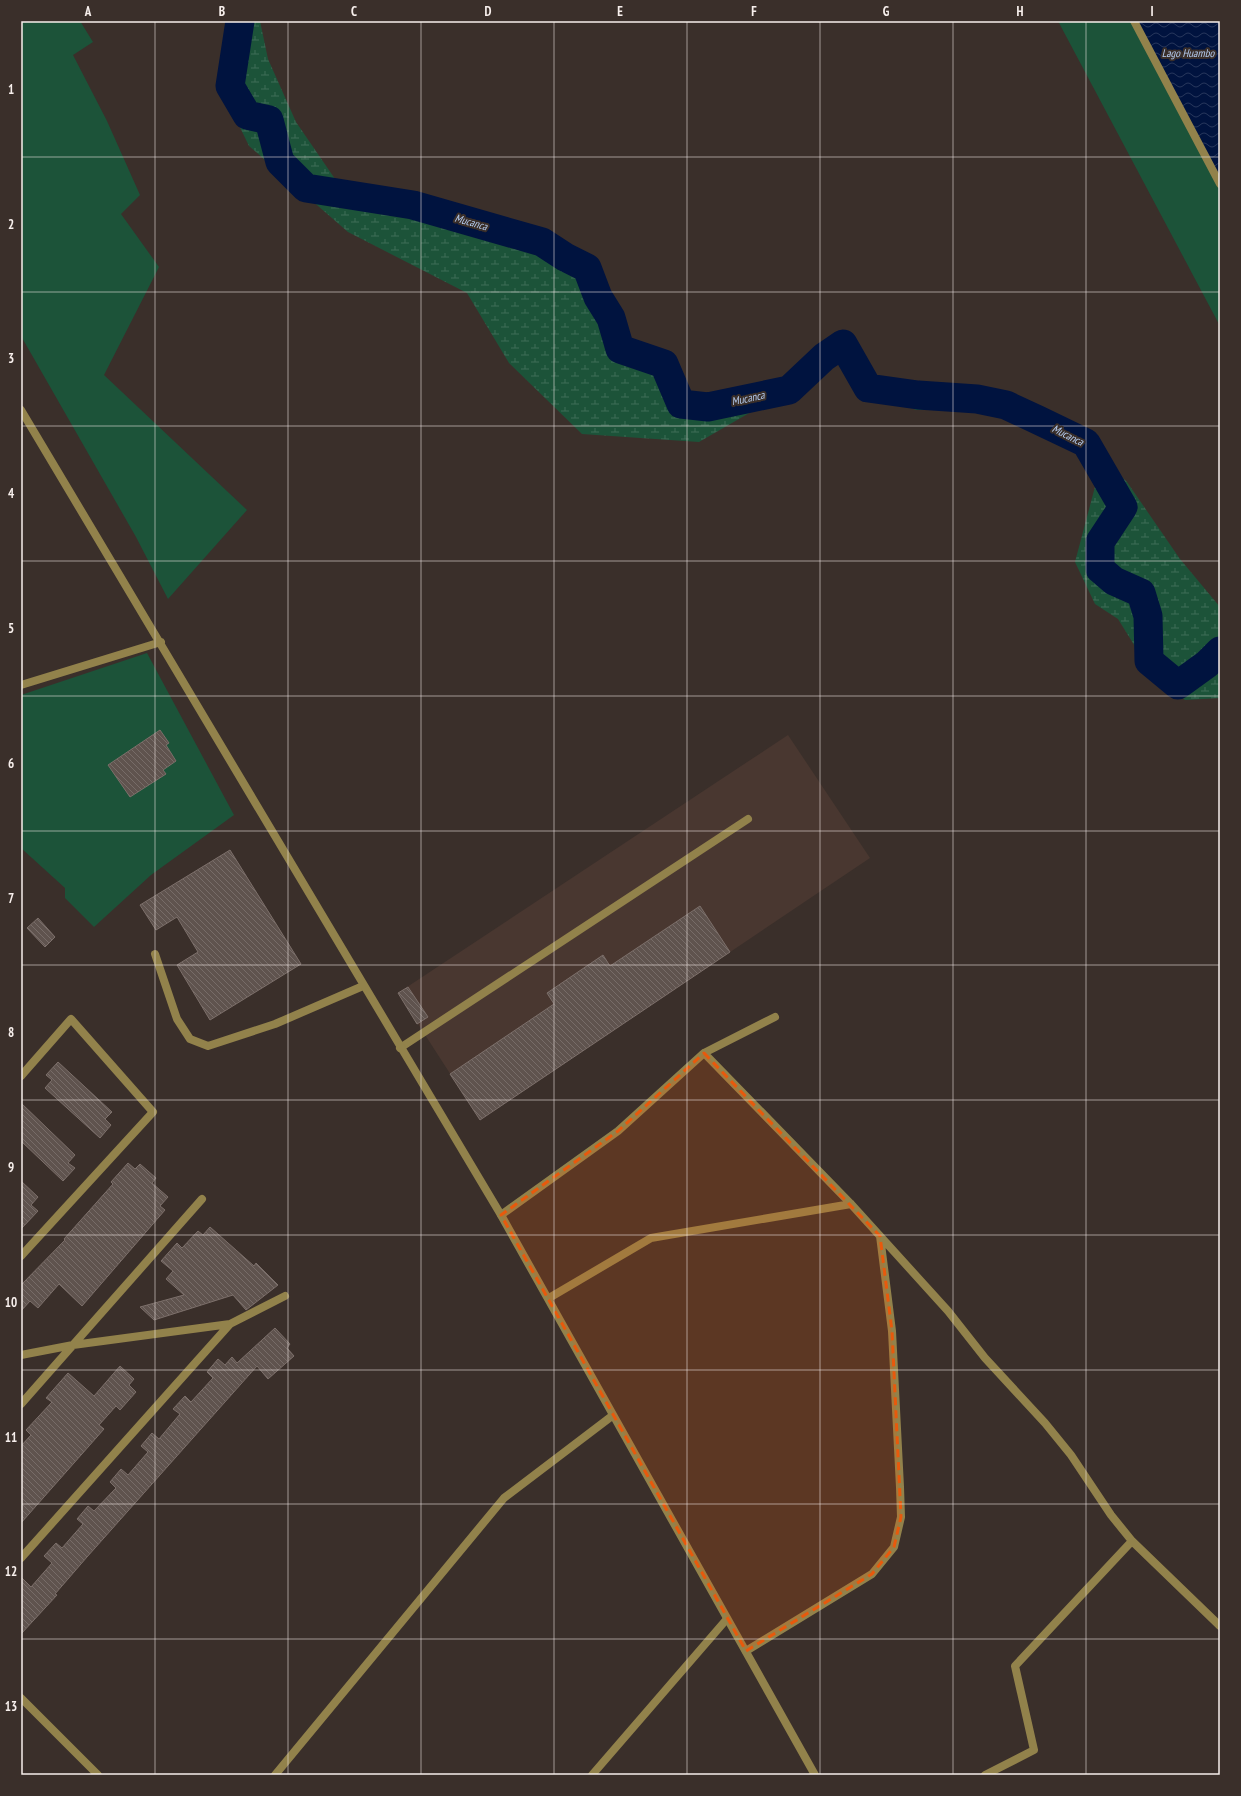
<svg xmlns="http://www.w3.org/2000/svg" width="1241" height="1796" font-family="'PT Sans Narrow',sans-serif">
  <defs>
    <pattern id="wetland-marsh" width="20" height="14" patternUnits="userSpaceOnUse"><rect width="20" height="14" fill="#1c5339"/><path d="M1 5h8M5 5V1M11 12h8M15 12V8" fill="none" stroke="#3e6c56"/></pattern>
    <pattern id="water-waves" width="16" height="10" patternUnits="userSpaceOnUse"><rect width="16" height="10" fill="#00133f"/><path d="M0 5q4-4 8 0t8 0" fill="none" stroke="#26365b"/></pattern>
    <pattern id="building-back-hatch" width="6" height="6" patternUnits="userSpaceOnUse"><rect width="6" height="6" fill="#5f534e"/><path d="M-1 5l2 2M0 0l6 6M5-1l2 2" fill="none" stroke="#776c68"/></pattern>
  </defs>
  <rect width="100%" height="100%" fill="#3a2f2a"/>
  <path fill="#493730" d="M 788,735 L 870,858 L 480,1120 L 398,993 Z"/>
  <path fill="#1c5339" d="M 21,21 L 80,21 L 93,42 L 73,55 L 107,121 L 140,195 L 121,214 L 159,267 L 104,375 L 247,510 L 168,599 L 136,537 L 21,336 Z
    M 1058,21 L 1220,21 L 1220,326 Z
    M 147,653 L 234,815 L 151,875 L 94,927 L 65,898 L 65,888 L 21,848 L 21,695 Z"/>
  <path fill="url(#wetland-marsh)" d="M 226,21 L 260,21 L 268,59 L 296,122 L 346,195 L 413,205 L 542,242 L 565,257 L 587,268 L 598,297 L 611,318 L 620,349 L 664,364 L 681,404 L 708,407 L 789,390 L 699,442 L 582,434 L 509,363 L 467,293 L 348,232 L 249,146 L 221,88 Z
    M 868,388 L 917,395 L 977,399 L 1006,405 L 1086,443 L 1127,482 L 1180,559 L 1220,607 L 1220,698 L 1185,700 L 1146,664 L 1118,619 L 1095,604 L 1075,562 L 1096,483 L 1084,455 L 992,410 L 916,410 Z"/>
  <path fill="url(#water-waves)" d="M 1134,21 L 1220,21 L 1220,184 Z"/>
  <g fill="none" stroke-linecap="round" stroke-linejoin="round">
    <path stroke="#00133f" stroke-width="29" d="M 240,21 L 230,86 L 247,115 L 269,120 L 280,162 L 306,188 L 413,205 L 542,242 L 565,257 L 587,268 L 598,297 L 611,318 L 620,349 L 664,364 L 681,404 L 708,407 L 789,390 L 824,357 L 843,344 L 868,388 L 918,395 L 977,399 L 1006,405 L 1038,420 L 1086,443 L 1123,507 L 1100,542 L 1100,569 L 1114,581 L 1141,593 L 1148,616 L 1149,661 L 1178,685 L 1207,664 L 1220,651"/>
  </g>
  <path fill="url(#building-back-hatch)" stroke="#7c6f6a" d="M 160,730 L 169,743 L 166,745 L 176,761 L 163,770 L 166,774 L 130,797 L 108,765 Z
    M 230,850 L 301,964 L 210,1020 L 177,965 L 198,952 L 177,917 L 156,930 L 140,905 Z
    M 700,906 L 730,952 L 480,1120 L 450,1074 L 554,1004 L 547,993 L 603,955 L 610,966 Z
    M 38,918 L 55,937 L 45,947 L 27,928 Z
    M 408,987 L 428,1017 L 417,1024 L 398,993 Z
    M 58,1062 L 112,1112 L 105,1119 L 111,1125 L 100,1138 L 45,1088 L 52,1080 L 46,1075 Z
    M 21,1103 L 75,1155 L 68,1163 L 75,1168 L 63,1181 L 21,1141 Z
    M 128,1163 L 135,1169 L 140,1164 L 156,1178 L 152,1183 L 168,1197 L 160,1206 L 165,1210 L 82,1306 L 59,1284 L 38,1308 L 30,1301 L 21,1311 L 21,1285 L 65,1240 L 64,1239 L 113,1184 L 111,1182 Z
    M 21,1181 L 38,1197 L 31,1205 L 38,1211 L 21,1229 Z
    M 210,1227 L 254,1266 L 256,1263 L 278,1285 L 246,1310 L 233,1295 L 154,1320 L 140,1307 L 184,1295 L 166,1279 L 173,1271 L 161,1261 L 177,1243 L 182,1248 L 198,1231 L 203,1235 Z
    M 275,1328 L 290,1344 L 287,1348 L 294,1356 L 268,1379 L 257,1366 L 87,1557 L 55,1594 L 57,1595 L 21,1634 L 21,1577 L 31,1587 L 52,1563 L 44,1556 L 56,1543 L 62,1548 L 83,1524 L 77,1519 L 88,1506 L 94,1511 L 116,1488 L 110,1482 L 121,1469 L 128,1475 L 148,1452 L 141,1446 L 152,1433 L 159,1439 L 180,1414 L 173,1409 L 185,1396 L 191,1402 L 213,1378 L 207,1372 L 218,1359 L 225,1365 L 232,1357 L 237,1363 Z
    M 120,1366 L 134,1379 L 129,1385 L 136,1392 L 120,1410 L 116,1406 L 99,1425 L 104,1429 L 21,1523 L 21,1446 L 31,1435 L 26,1430 L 52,1402 L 46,1398 L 68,1373 L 94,1396 Z"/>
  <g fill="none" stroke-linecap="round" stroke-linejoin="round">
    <path stroke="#92824b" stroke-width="8" d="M 1134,21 L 1220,184
      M 155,954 L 177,1019 L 190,1039 L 208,1046 L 275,1024 L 363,986
      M 400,1048 L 748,819"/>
    <path stroke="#92824b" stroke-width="8" d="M 21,685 L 161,642
      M 704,1053 L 851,1204 L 948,1311 L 985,1358 L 1045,1423 L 1071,1455 L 1111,1515 L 1132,1541 L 1220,1626
      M 21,1076 L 71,1019 L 153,1112 L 21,1256
      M 501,1215 L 618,1131 L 704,1053 L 775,1017
      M 549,1298 L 651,1238 L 851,1204
      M 21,1355 L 73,1345 L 202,1199
      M 21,1404 L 73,1345 L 230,1324
      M 21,1558 L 230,1324 L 285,1296
      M 746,1651 L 872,1574 L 894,1547 L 901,1517 L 900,1487 L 892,1331 L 880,1236
      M 21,1698 L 98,1775
      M 275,1775 L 504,1498 L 612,1416
      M 592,1775 L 726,1620
      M 985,1775 L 1034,1750 L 1015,1666 L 1132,1541"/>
    <path stroke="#92824b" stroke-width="8" d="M 21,410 L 501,1215 L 815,1775"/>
  </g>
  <path fill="#e8590c" fill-opacity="0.2" stroke="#e8590c" stroke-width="3" stroke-dasharray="8 5" stroke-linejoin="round" d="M 704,1053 L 880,1236 L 892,1331 L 901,1517 L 894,1547 L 872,1574 L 746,1651 L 501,1215 L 618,1131 Z"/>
  <path fill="none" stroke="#f7efec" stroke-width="1" stroke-opacity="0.55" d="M 155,21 L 155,1775M 288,21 L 288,1775M 421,21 L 421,1775M 554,21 L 554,1775M 687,21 L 687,1775M 820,21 L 820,1775M 953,21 L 953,1775M 1086,21 L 1086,1775M 21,157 L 1220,157M 21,292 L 1220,292M 21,426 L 1220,426M 21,561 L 1220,561M 21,696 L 1220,696M 21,831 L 1220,831M 21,965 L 1220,965M 21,1100 L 1220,1100M 21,1235 L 1220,1235M 21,1370 L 1220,1370M 21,1504 L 1220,1504M 21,1639 L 1220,1639"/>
  <g text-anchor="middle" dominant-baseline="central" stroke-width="4" stroke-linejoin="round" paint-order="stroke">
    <g font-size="11" font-style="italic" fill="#b5ccf0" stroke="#3a2f2a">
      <text x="1188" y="53">Lago Huambo</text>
      <text transform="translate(471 222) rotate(16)">Mucanca</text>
      <text transform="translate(748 398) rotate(-12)">Mucanca</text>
      <text transform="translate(1068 435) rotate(27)">Mucanca</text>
    </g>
  </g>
  <rect width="1241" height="1796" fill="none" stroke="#3a2f2a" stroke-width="44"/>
  <rect x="22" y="22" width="1197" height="1752" fill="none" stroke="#f7efec" stroke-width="1.5"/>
  <g font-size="13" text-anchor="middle" font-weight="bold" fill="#f7efec">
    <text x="88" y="16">A</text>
    <text x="222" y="16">B</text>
    <text x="354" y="16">C</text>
    <text x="488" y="16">D</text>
    <text x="620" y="16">E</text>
    <text x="754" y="16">F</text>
    <text x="886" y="16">G</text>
    <text x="1020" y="16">H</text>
    <text x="1152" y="16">I</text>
    <text x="11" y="94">1</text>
    <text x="11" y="229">2</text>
    <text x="11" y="363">3</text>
    <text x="11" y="498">4</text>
    <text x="11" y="633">5</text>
    <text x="11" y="768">6</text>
    <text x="11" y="903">7</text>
    <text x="11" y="1037">8</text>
    <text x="11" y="1172">9</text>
    <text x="11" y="1307">10</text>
    <text x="11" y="1442">11</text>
    <text x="11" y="1576">12</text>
    <text x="11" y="1711">13</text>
  </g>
</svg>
